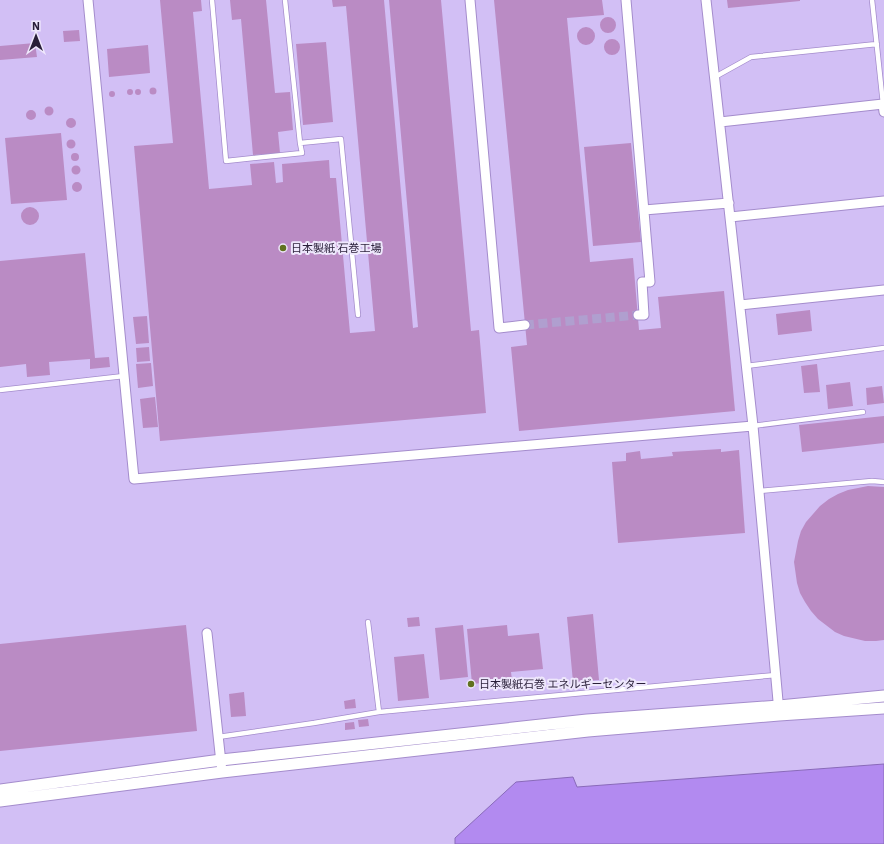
<svg xmlns="http://www.w3.org/2000/svg" width="884" height="844" font-family="'IBM Plex Sans','Noto Sans JP',sans-serif">
  <rect width="100%" height="100%" fill="#d2bff5"/>
  <path fill="#b28af0" stroke="#896ab9" d="M 884,764 L 884,844 L 455,844 L 455,838 L 516,782 L 573,777 L 577,787 Z"/>
  <path fill="#ba8bc4" d="M 160,0 L 201,0 L 202,11 L 193,12 L 209,189 L 252,185 L 250,164 L 274,162 L 276,183 L 283,182 L 282,164 L 329,160 L 330,178 L 336,178 L 350,333 L 375,331 L 346,6 L 333,7 L 332,0 L 384,0 L 413,328 L 418,327 L 389,0 L 441,0 L 471,331 L 479,330 L 486,413 L 160,441 L 134,146 L 173,143 Z
    M 230,0 L 266,0 L 275,93 L 290,92 L 293,130 L 278,132 L 280,153 L 253,155 L 241,19 L 232,20 Z
    M 494,0 L 602,0 L 604,15 L 567,18 L 590,262 L 633,258 L 639,330 L 661,328 L 658,297 L 724,291 L 735,411 L 519,431 L 511,347 L 527,345 Z
    M 727,0 L 800,0 L 800,1 L 728,8 Z
    M600 25a8 8 0 1 1 16 0a8 8 0 1 1-16 0Z
    M577 36a9 9 0 1 1 18 0a9 9 0 1 1-18 0Z
    M 79,30 L 80,41 L 64,42 L 63,31 Z
    M604 47a8 8 0 1 1 16 0a8 8 0 1 1-16 0Z
    M 326,42 L 333,122 L 303,125 L 296,44 Z
    M 35,43 L 37,57 L 0,60 L 0,46 Z
    M 148,45 L 150,73 L 109,77 L 107,49 Z
    M149.5 91a3.5 3.5 0 1 1 7 0a3.5 3.5 0 1 1-7 0Z
    M127 92a3 3 0 1 1 6 0a3 3 0 1 1-6 0Z
    M135 92a3 3 0 1 1 6 0a3 3 0 1 1-6 0Z
    M109 94a3 3 0 1 1 6 0a3 3 0 1 1-6 0Z
    M44.5 111a4.5 4.5 0 1 1 9 0a4.5 4.5 0 1 1-9 0Z
    M26 115a5 5 0 1 1 10 0a5 5 0 1 1-10 0Z
    M66 123a5 5 0 1 1 10 0a5 5 0 1 1-10 0Z
    M 61,133 L 67,200 L 11,204 L 5,138 Z
    M66.5 144a4.5 4.5 0 1 1 9 0a4.5 4.5 0 1 1-9 0Z
    M 631,143 L 641,242 L 593,246 L 584,147 Z
    M71 157a4 4 0 1 1 8 0a4 4 0 1 1-8 0Z
    M71.5 170a4.5 4.5 0 1 1 9 0a4.5 4.5 0 1 1-9 0Z
    M72 187a5 5 0 1 1 10 0a5 5 0 1 1-10 0Z
    M21 216a9 9 0 1 1 18 0a9 9 0 1 1-18 0Z
    M 85,253 L 95,358 L 109,357 L 110,367 L 90,369 L 90,359 L 49,362 L 50,375 L 27,377 L 26,364 L 0,367 L 0,261 Z
    M 810,310 L 812,331 L 778,335 L 776,314 Z
    M 147,316 L 149,343 L 136,344 L 133,317 Z
    M 149,347 L 150,361 L 137,362 L 136,348 Z
    M 151,363 L 153,386 L 138,388 L 136,364 Z
    M 817,364 L 820,392 L 804,393 L 801,366 Z
    M 850,382 L 853,406 L 828,409 L 826,385 Z
    M 882,386 L 884,403 L 867,405 L 866,388 Z
    M 155,397 L 158,427 L 143,428 L 140,399 Z
    M 884,416 L 884,443 L 802,452 L 799,425 Z
    M 721,449 L 721,452 L 739,450 L 745,533 L 618,543 L 612,462 L 626,461 L 626,453 L 640,451 L 641,459 L 673,456 L 672,452 Z
    M 868,486 L 884,487 L 884,640 L 876,641 L 865,641 L 844,636 L 835,632 L 818,619 L 811,611 L 805,602 L 800,593 L 797,583 L 794,562 L 798,541 L 801,531 L 806,522 L 820,506 L 829,499 L 838,494 L 848,490 Z
    M 593,614 L 599,680 L 573,682 L 567,617 Z
    M 419,617 L 420,626 L 408,627 L 407,618 Z
    M 186,625 L 197,731 L 0,751 L 0,644 Z
    M 463,625 L 468,677 L 440,680 L 435,628 Z
    M 507,625 L 508,636 L 539,633 L 543,669 L 511,672 L 512,680 L 472,684 L 467,629 Z
    M 424,654 L 429,698 L 398,701 L 394,657 Z
    M 244,692 L 246,716 L 231,717 L 229,694 Z
    M 355,699 L 356,708 L 345,709 L 344,701 Z
    M 368,719 L 369,726 L 359,727 L 358,720 Z
    M 354,722 L 355,729 L 345,730 L 345,723 Z"/>
  <g fill="none" stroke-linecap="round" stroke-linejoin="round">
    <path stroke="#b09fcf" stroke-width="9" stroke-dasharray="9 4.5" stroke-linecap="butt" d="M 525,325 L 638,315"/>
    <defs>
      <path id="service" d="M 212,0 L 226,161 L 302,153 L 300,143
        M 285,0 L 300,143 L 341,139 L 358,315
        M 872,0 L 883,104
        M 715,77 L 751,57 L 877,44
        M 746,366 L 884,348
        M 0,390 L 124,376
        M 753,426 L 863,412
        M 759,491 L 872,481 L 884,482
        M 368,622 L 379,712
        M 218,737 L 314,723 L 379,712 L 776,675"/>
      <path id="minor" d="M 88,0 L 134,479 L 753,426
        M 470,0 L 499,328 L 525,325
        M 626,0 L 650,282 L 642,282 L 644,315 L 638,315
        M 706,0 L 753,426 L 779,712
        M 720,122 L 883,104 L 884,112
        M 644,210 L 729,203
        M 730,217 L 884,201
        M 740,305 L 884,290
        M 207,633 L 222,772"/>
      <path id="tertiary" d="M 0,790 L 221,760 L 587,720 L 779,706 L 884,696
        M 0,801 L 222,772 L 588,731 L 779,715 L 884,708"/>
    </defs>
    <use href="#service" stroke="#a48ccc" stroke-width="6"/>
    <use href="#minor" stroke="#a48ccc" stroke-width="11"/>
    <use href="#tertiary" stroke="#a48ccc" stroke-width="13"/>
    <use href="#service" stroke="#fff" stroke-width="4.5"/>
    <use href="#minor" stroke="#fff" stroke-width="9"/>
    <use href="#tertiary" stroke="#fff" stroke-width="11"/>
  </g>
  <g fill="#60711f" stroke="#eee7fc" stroke-width="1.5">
    <circle cx="283" cy="248" r="4"/>
    <circle cx="471" cy="684" r="4"/>
  </g>
  <g text-anchor="middle" dominant-baseline="central" stroke-width="4" stroke-linejoin="round" paint-order="stroke">
    <g font-size="11" fill="#291f39" stroke="#eee7fc" text-anchor="start">
      <text x="291" y="248">日本製紙 石巻工場</text>
      <text x="479" y="684">日本製紙石巻 エネルギーセンター</text>
    </g>
  </g>
  <g transform="translate(36 36)" stroke="#eee7fc" stroke-width="3" paint-order="stroke">
  <path d="M0-3L7 15L0 10L-7 15Z" fill="#291f39"/>
  <text y="-6" font-size="11" font-weight="bold" text-anchor="middle" fill="#291f39">N</text>
  </g>
</svg>
